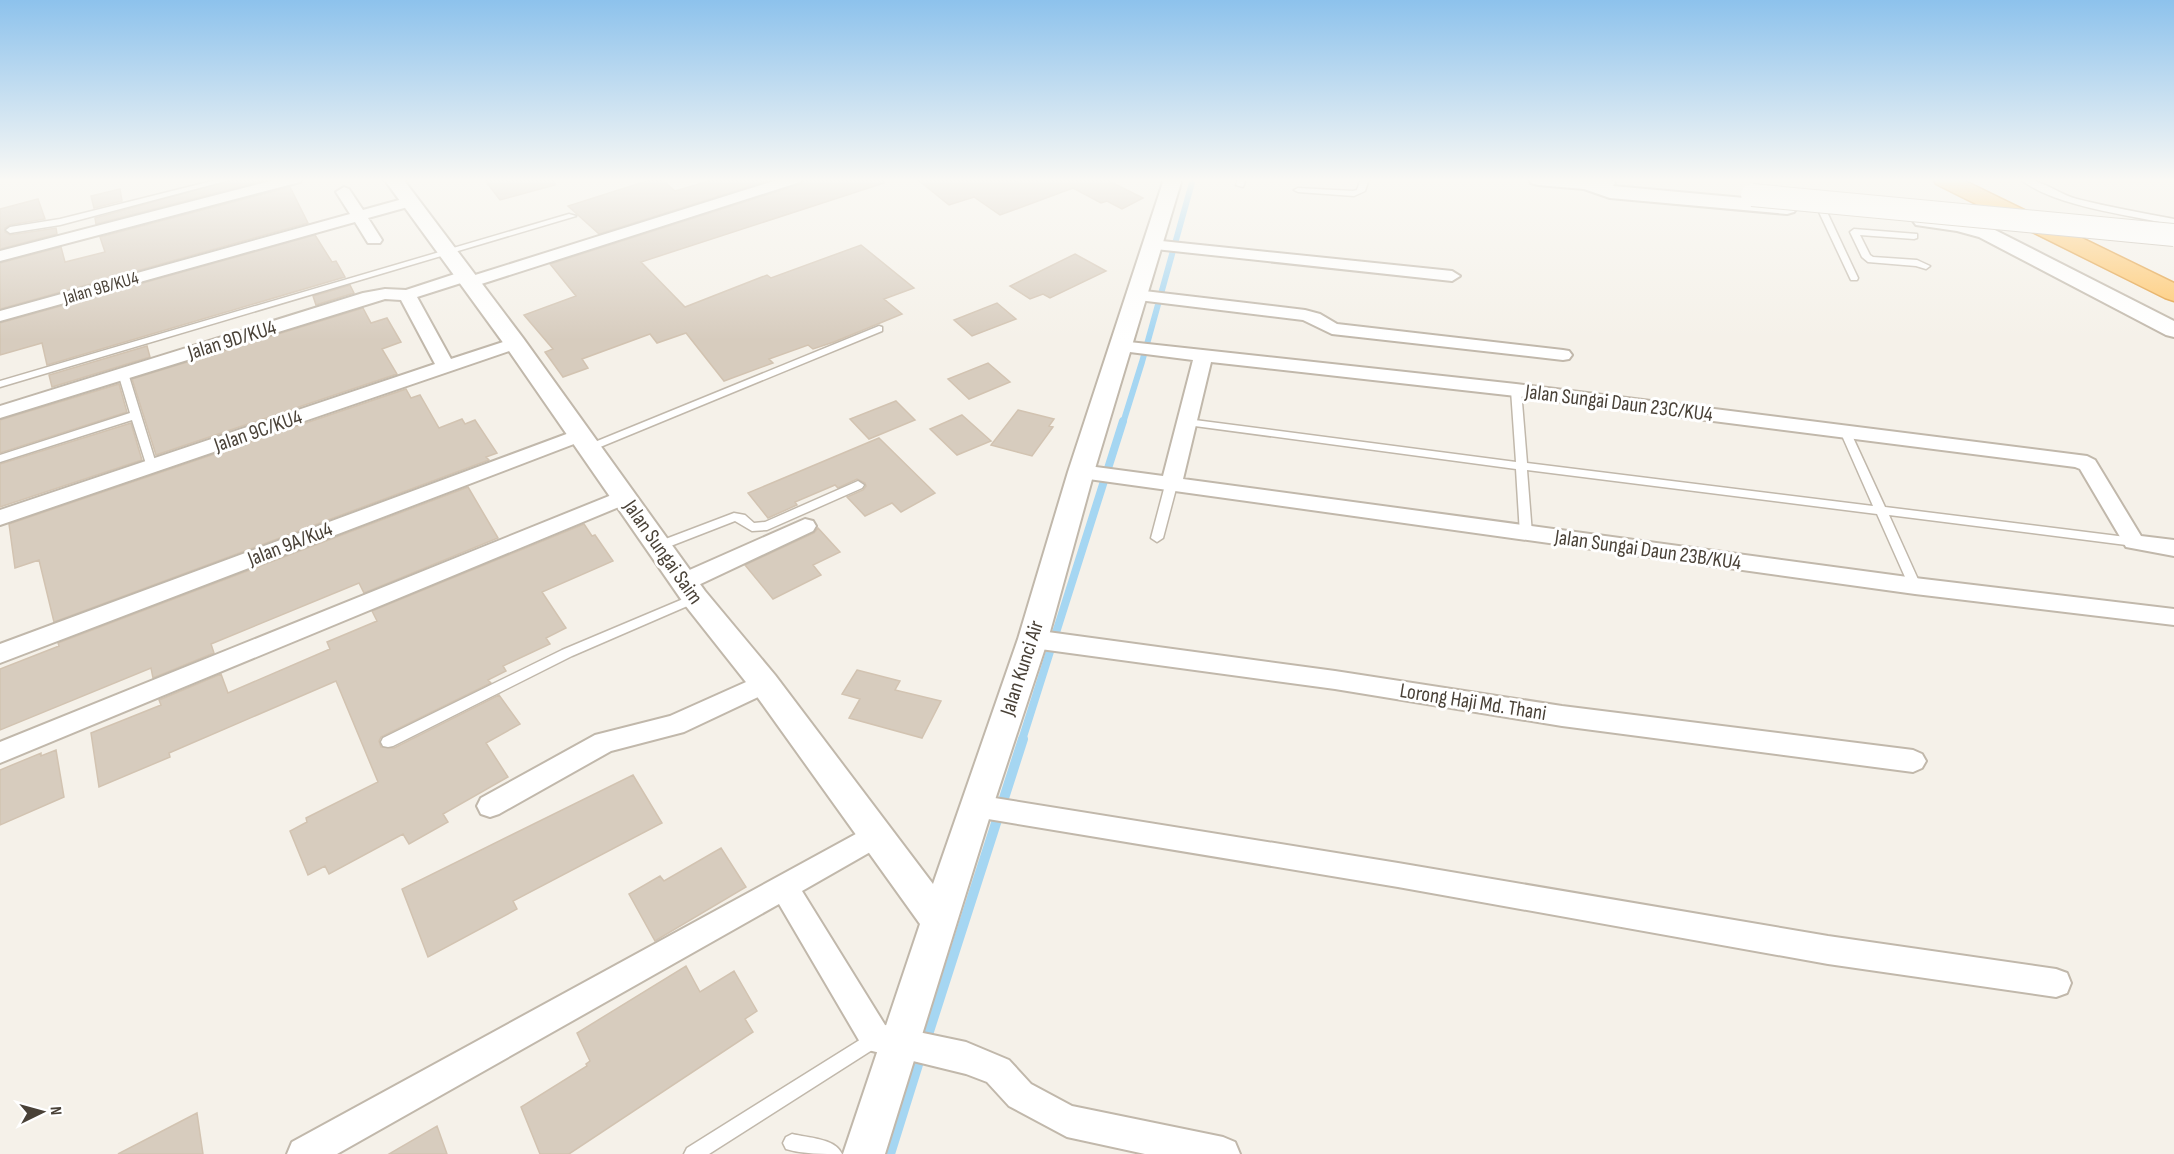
<svg xmlns="http://www.w3.org/2000/svg" width="2174" height="1154" font-family="'Sofia Sans Condensed',sans-serif">
  <rect width="100%" height="100%" fill="#f5f1e9"/>
  <g fill="none" stroke-linecap="round" stroke-linejoin="round">
    <path stroke="#a5d6f2" stroke-width="6" d="M 1123,423 L 1142,362 L 1193,179"/>
    <path stroke="#a5d6f2" stroke-width="8" d="M 1022,740 L 1123,421"/>
    <path stroke="#a5d6f2" stroke-width="10" d="M 925,1044 L 1023,739
      M 890,1154 L 921,1055"/>
  </g>
  <path fill="#d7ccbe" stroke="#d2c3b1" stroke-width="1.5" d="M 235,179 L 270,179 L 96,224 L 95,218 Z
    M 484,179 L 554,179 L 555,185 L 500,200 Z
    M 653,179 L 661,179 L 675,191 L 716,179 L 773,179 L 599,234 L 568,206 Z
    M 804,179 L 883,179 L 884,183 L 641,262 L 685,307 L 767,275 L 771,278 L 861,245 L 914,288 L 884,299 L 902,314 L 834,342 L 813,349 L 808,345 L 769,359 L 773,363 L 724,381 L 686,333 L 657,343 L 650,334 L 582,359 L 588,368 L 563,377 L 545,352 L 553,349 L 524,315 L 576,296 L 550,264 L 801,184 Z
    M 917,179 L 1105,179 L 1143,198 L 1122,209 L 1107,201 L 1101,203 L 1073,188 L 1000,215 L 974,197 L 949,205 Z
    M 290,187 L 308,223 L 0,309 L 0,263 L 61,247 L 65,262 L 105,252 L 100,237 Z
    M 120,189 L 122,201 L 94,208 L 91,196 Z
    M 38,199 L 45,219 L 10,225 L 5,228 L 5,232 L 10,235 L 56,228 L 57,234 L 0,249 L 0,209 Z
    M 315,235 L 332,262 L 336,261 L 345,277 L 47,365 L 42,343 L 0,355 L 0,323 Z
    M 1075,254 L 1106,271 L 1050,298 L 1043,294 L 1030,299 L 1010,286 Z
    M 350,285 L 354,293 L 316,305 L 313,296 Z
    M 997,303 L 1016,319 L 972,336 L 954,320 Z
    M 363,308 L 371,323 L 387,318 L 401,342 L 382,349 L 397,374 L 156,455 L 132,379 Z
    M 147,346 L 150,357 L 52,387 L 49,375 Z
    M 988,363 L 1010,382 L 969,399 L 948,379 Z
    M 119,384 L 127,412 L 0,453 L 0,420 Z
    M 406,389 L 411,398 L 420,395 L 439,428 L 462,419 L 465,424 L 475,420 L 497,453 L 486,457 L 489,460 L 54,622 L 39,560 L 15,568 L 9,524 Z
    M 896,401 L 915,420 L 869,439 L 850,419 Z
    M 1018,410 L 1054,419 L 1049,426 L 1053,427 L 1032,456 L 991,445 Z
    M 962,415 L 991,441 L 957,455 L 930,429 Z
    M 131,423 L 142,460 L 0,507 L 0,464 Z
    M 879,438 L 935,493 L 901,512 L 892,503 L 865,516 L 847,497 L 863,490 L 866,486 L 865,483 L 857,479 L 838,488 L 835,485 L 795,502 L 797,505 L 768,518 L 748,493 Z
    M 468,487 L 498,538 L 364,593 L 359,583 L 211,644 L 214,653 L 153,678 L 151,668 L 0,730 L 0,669 L 59,646 L 58,643 Z
    M 584,524 L 592,536 L 595,535 L 613,561 L 542,592 L 566,628 L 546,638 L 550,644 L 503,666 L 506,671 L 488,680 L 491,683 L 381,737 L 379,741 L 381,747 L 394,748 L 499,695 L 520,724 L 486,743 L 508,777 L 443,814 L 448,822 L 409,844 L 403,834 L 329,874 L 325,866 L 308,875 L 290,831 L 307,822 L 306,818 L 378,782 L 336,681 L 169,753 L 170,757 L 99,787 L 91,733 L 161,705 L 159,700 L 221,674 L 228,693 L 330,649 L 327,642 L 377,621 L 372,611 Z
    M 818,528 L 840,552 L 813,565 L 821,575 L 773,599 L 745,565 L 814,533 Z
    M 857,670 L 900,681 L 895,690 L 941,701 L 922,738 L 849,718 L 860,699 L 842,694 Z
    M 56,750 L 64,797 L 0,825 L 0,770 L 41,753 L 41,756 Z
    M 633,775 L 662,823 L 513,901 L 517,909 L 428,957 L 402,889 Z
    M 721,848 L 746,887 L 655,941 L 629,894 L 660,876 L 664,881 Z
    M 686,966 L 700,992 L 734,971 L 757,1011 L 745,1019 L 753,1032 L 569,1154 L 540,1154 L 521,1107 L 587,1066 L 586,1064 L 590,1061 L 577,1033 Z
    M 197,1113 L 203,1154 L 118,1154 Z
    M 437,1126 L 447,1154 L 389,1154 Z"/>
  <g fill="none" stroke-linecap="round" stroke-linejoin="round">
    <defs>
      <path id="service" d="M 220,179 L 233,179 L 60,225 L 10,233 L 6,230 L 10,227 L 60,219 Z
        M 1238,179 L 1246,179 L 1243,187 L 1236,185 Z
        M 1361,179 L 1369,179 L 1365,191 L 1354,196 L 1298,192 L 1294,190 L 1298,188 L 1353,191 L 1357,190 Z
        M 2020,179 C 2040,178 2058,194 2077,199 C 2109,207 2142,213 2174,219 L 2174,225 C 2130,215 2055,207 2020,179 Z
        M 1820,210 L 1827,212 L 1858,278 L 1857,280 L 1851,280 L 1850,278 L 1819,212 Z
        M 569,214 L 576,216 L 0,387 L 0,381 Z
        M 1854,229 L 1917,234 L 1917,238 L 1914,239 L 1860,235 L 1870,255 L 1873,257 L 1917,260 L 1930,266 L 1926,269 L 1916,266 L 1868,262 L 1862,257 L 1850,232 Z
        M 879,326 L 882,327 L 882,331 L 593,450 L 585,450 L 584,448 L 585,446 Z
        M 123,370 L 128,373 L 157,467 L 156,469 L 148,469 L 147,467 L 132,420 L 0,462 L 0,455 L 130,413 L 118,373 Z
        M 1516,387 L 1521,390 L 1527,463 L 1873,506 L 1840,431 L 1845,428 L 1850,431 L 1885,507 L 2134,538 L 2140,542 L 2134,546 L 1889,515 L 1921,586 L 1915,590 L 1909,586 L 1877,514 L 1527,470 L 1532,534 L 1526,538 L 1520,534 L 1516,469 L 1187,425 L 1182,422 L 1187,419 L 1516,462 L 1511,390 Z
        M 858,481 L 864,485 L 862,488 L 767,530 L 752,531 L 735,521 L 663,549 L 655,549 L 653,546 L 655,543 L 734,513 L 745,515 L 754,523 L 765,522 Z
        M 1171,481 L 1177,485 L 1163,538 L 1157,542 L 1151,538 L 1165,485 Z
        M 695,594 L 699,595 L 701,598 L 699,601 L 572,656 L 393,746 L 388,747 L 383,746 L 381,742 L 383,738 L 562,650 Z
        M 874,1031 L 880,1033 L 882,1039 L 880,1045 L 709,1154 L 684,1154 L 687,1148 Z
        M 792,1134 C 808,1138 835,1138 842,1154 C 823,1154 803,1154 786,1149 L 783,1143 L 786,1137 Z"/>
      <path id="minor" d="M 278,179 L 302,179 L 300,182 L 0,261 L 0,251 Z
        M 780,179 L 802,179 L 800,182 L 475,286 L 469,287 L 461,283 L 417,297 L 451,359 L 515,338 L 521,339 L 524,343 L 521,347 L 0,525 L 0,510 L 435,364 L 401,300 L 385,299 L 0,418 L 0,406 L 363,293 L 385,289 L 406,290 L 464,271 L 472,276 Z
        M 344,187 L 349,189 L 363,210 L 410,197 L 418,202 L 415,205 L 368,218 L 382,240 L 380,243 L 368,243 L 355,222 L 0,321 L 0,311 L 350,214 L 336,192 Z
        M 1152,240 L 1452,271 L 1460,276 L 1452,281 L 1146,248 L 1144,245 L 1146,242 Z
        M 1136,290 L 1305,310 L 1320,314 L 1337,324 L 1563,350 L 1569,351 L 1572,355 L 1569,359 L 1563,360 L 1332,334 L 1303,320 L 1130,299 L 1127,295 L 1130,291 Z
        M 1120,341 L 1516,384 L 2087,456 L 2095,460 L 2141,536 L 2174,540 L 2174,556 L 2126,547 L 2080,469 L 2075,467 L 1516,396 L 1211,362 L 1183,479 L 1915,578 L 2174,609 L 2174,625 L 1915,594 L 1074,477 L 1071,472 L 1074,467 L 1081,465 L 1163,476 L 1193,360 L 1114,350 L 1111,346 L 1114,342 Z
        M 580,429 L 587,431 L 590,435 L 587,439 L 0,663 L 0,644 Z
        M 624,490 L 631,492 L 634,497 L 631,502 L 0,763 L 0,742 Z
        M 805,519 L 813,521 L 816,526 L 813,531 L 692,588 L 684,590 L 676,588 L 673,582 L 676,576 Z
        M 1033,630 L 1335,671 L 1562,706 L 1913,750 L 1922,754 L 1926,761 L 1922,768 L 1913,772 L 1562,726 L 1335,689 L 1033,648 L 1025,645 L 1021,639 L 1025,633 Z
        M 764,674 L 773,676 L 776,683 L 773,690 L 684,732 L 611,751 L 499,814 L 490,817 L 481,814 L 477,806 L 481,798 L 595,735 L 670,716 Z
        M 976,795 L 1398,863 L 1828,936 L 2056,969 L 2067,973 L 2071,983 L 2067,993 L 2056,997 L 1828,964 L 1398,887 L 976,817 L 967,814 L 963,806 L 967,798 Z
        M 876,823 L 886,827 L 890,835 L 886,843 L 802,891 L 885,1025 L 966,1042 L 1009,1060 L 1031,1084 L 1072,1106 L 1223,1137 L 1235,1142 L 1240,1154 L 1145,1154 L 1067,1137 L 1009,1106 L 987,1082 L 966,1074 L 864,1049 L 779,904 L 337,1154 L 287,1154 L 292,1142 Z"/>
      <path id="tertiary" d="M 384,179 L 403,179 L 523,338 L 705,591 L 775,675 L 933,884 L 1018,639 L 1068,472 L 1164,179 L 1182,179 L 1094,472 L 1048,639 L 993,806 L 885,1154 L 843,1154 L 920,924 L 753,691 L 685,605 L 507,348 Z
        M 1529,179 L 1611,179 L 1615,183 L 1613,186 L 1787,202 L 1794,204 L 1797,208 L 1794,212 L 1787,214 L 1610,198 L 1584,189 L 1538,185 L 1531,183 Z
        M 1923,215 L 1959,219 L 1993,229 L 2174,321 L 2174,337 L 2166,335 L 1979,237 L 1957,231 L 1916,225 L 1913,221 L 1916,217 Z"/>
      <path id="motorway" d="M 1933,179 L 1961,179 L 2174,283 L 2174,301 L 2165,298 L 1936,184 Z"/>
    </defs>
    <use href="#service" stroke="#c1b8ab" stroke-width="3"/>
    <use href="#minor" stroke="#c1b8ab" stroke-width="4"/>
    <use href="#tertiary" stroke="#c1b8ab" stroke-width="4"/>
    <use href="#motorway" stroke="#e19a37" stroke-width="3"/>
    <use href="#service" fill="#fff" fill-rule="evenodd"/>
    <use href="#minor" fill="#fff" fill-rule="evenodd"/>
    <use href="#tertiary" fill="#fff" fill-rule="evenodd"/>
    <use href="#motorway" fill="#ffc66a" fill-rule="evenodd"/>
    <defs>
      <path id="tertiary-bridge" d="M 1752,195 L 2174,235"/>
    </defs>
    <use href="#tertiary-bridge" stroke="#c1b8ab" stroke-width="24" stroke-linecap="butt"/>
    <use href="#tertiary-bridge" stroke="#fff" stroke-width="22"/>
  </g>
  <linearGradient id="sky" x2="0" y2="1"><stop stop-color="#8dc2ec"/><stop offset="0.53" stop-color="#faf9f5"/><stop offset="1" stop-color="#faf9f5" stop-opacity="0"/></linearGradient>
  <rect width="2174" height="340" fill="url(#sky)"/>
  <g text-anchor="middle" dominant-baseline="central" stroke-width="6" stroke-linejoin="round" paint-order="stroke">
    <g font-size="18" fill="#494137" stroke="#fff">
      <text transform="translate(101 288) rotate(-16)">Jalan 9B/KU4</text>
    </g>
    <g font-size="21" fill="#494137" stroke="#fff">
      <text transform="translate(232 340) rotate(-17)">Jalan 9D/KU4</text>
      <text transform="translate(1619 403) rotate(7)">Jalan Sungai Daun 23C/KU4</text>
      <text transform="translate(258 431) rotate(-19)">Jalan 9C/KU4</text>
      <text transform="translate(290 544) rotate(-21)">Jalan 9A/Ku4</text>
      <text transform="translate(1648 550) rotate(8)">Jalan Sungai Daun 23B/KU4</text>
      <text transform="translate(663 552) rotate(55)">Jalan Sungai Saim</text>
      <text transform="translate(1022 668) rotate(-72)">Jalan Kunci Air</text>
      <text transform="translate(1473 702) rotate(9)">Lorong Haji Md. Thani</text>
    </g>
  </g>
  <g transform="translate(42 1112) rotate(85)" stroke="#ffffff" stroke-width="4.5" paint-order="stroke">
  <path d="M0-4.5L10 22L0 15L-10 22Z" fill="#494137"/>
  <text y="-9" font-size="16" font-weight="bold" text-anchor="middle" fill="#494137">N</text>
  </g>
</svg>
